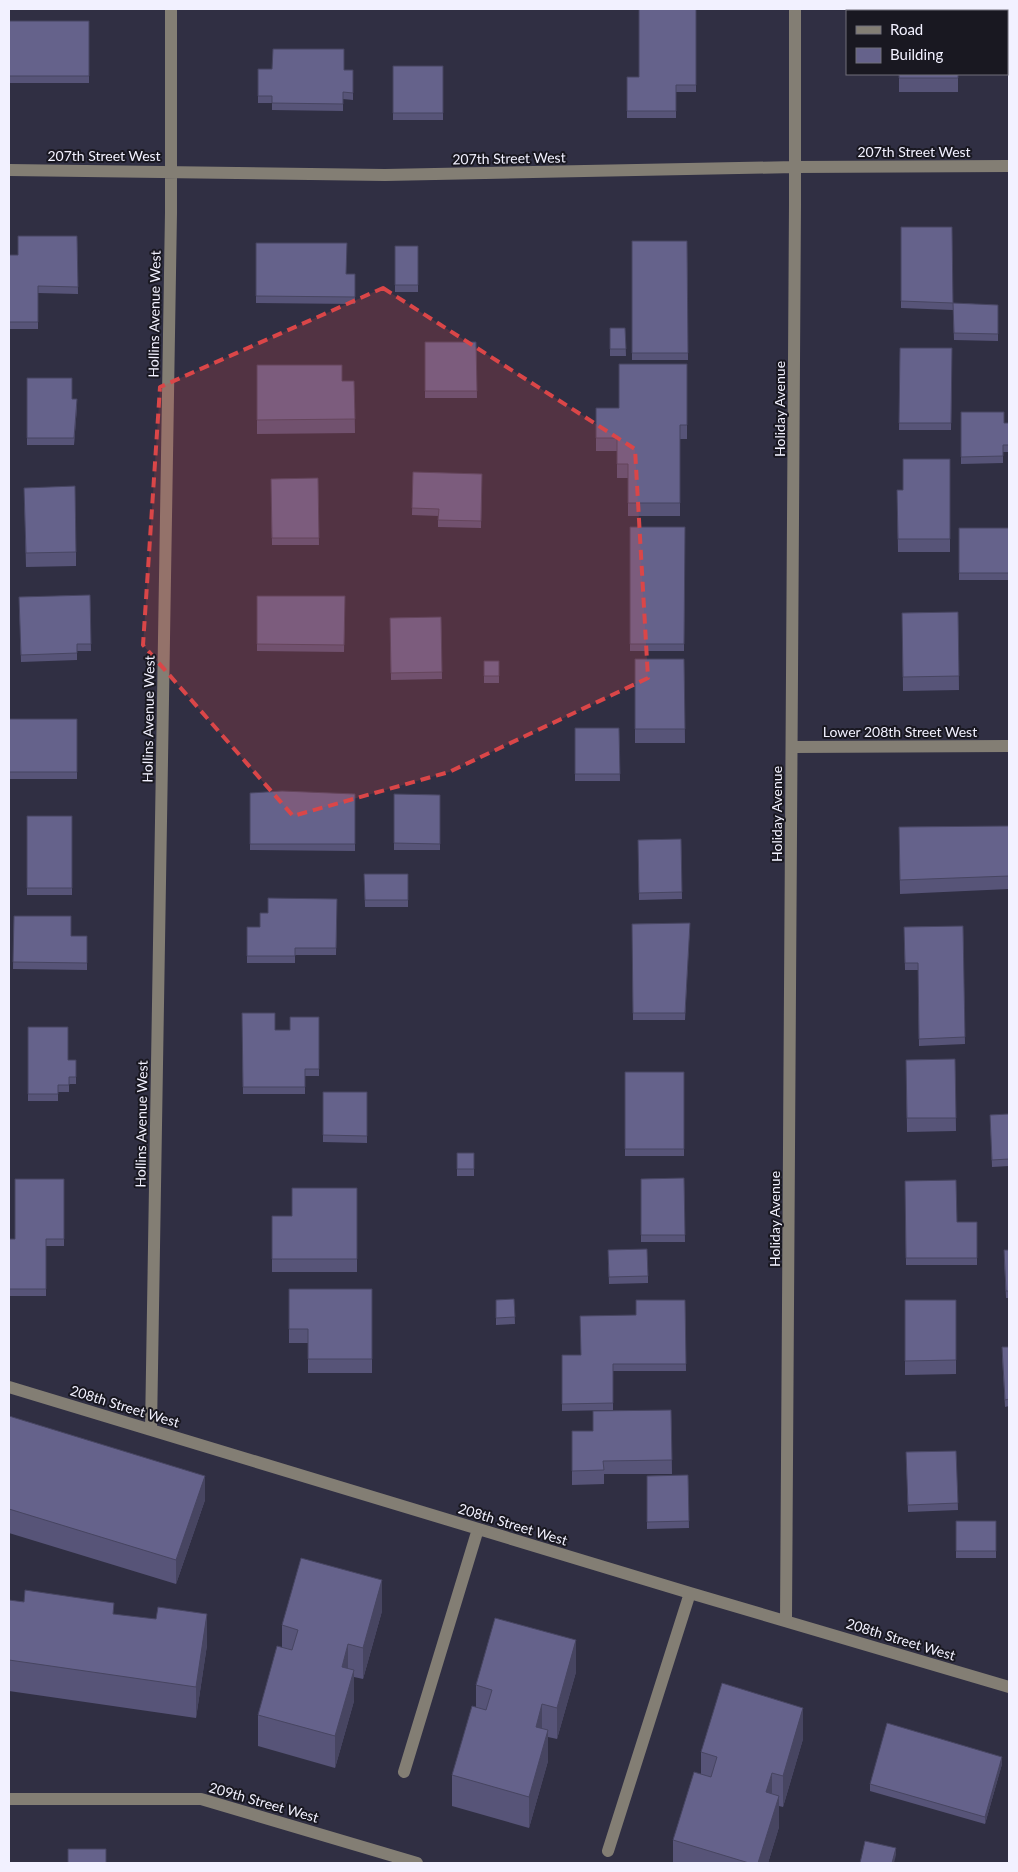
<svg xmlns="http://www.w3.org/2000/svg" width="1018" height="1872" font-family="Lato,sans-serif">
  <rect width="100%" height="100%" fill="#302f43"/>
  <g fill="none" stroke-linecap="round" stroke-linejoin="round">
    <path stroke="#837e74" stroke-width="12" d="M 9,170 L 385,175 L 795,167 L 1009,166
      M 792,747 L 1009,746
      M 9,1387 L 690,1593 L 1009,1687
      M 151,1430 L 171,212 L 171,9
      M 786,1620 L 795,204 L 795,9
      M 404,1772 L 478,1529
      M 9,1799 L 201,1799 L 417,1863
      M 608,1851 L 690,1593"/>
  </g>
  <path fill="#575478" d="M 696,9 L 696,92 L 676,92 L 676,118 L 627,118 L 627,77 L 639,77 Z
    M 9,21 L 89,21 L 89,83 L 9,83 Z
    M 393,66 L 443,66 L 443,120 L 393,120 Z
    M 272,69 L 353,70 L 353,100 L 343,99 L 343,111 L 272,110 L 272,103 L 258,103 L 258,96 Z
    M 899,74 L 958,74 L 958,92 L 899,92 Z
    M 901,227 L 953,303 L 998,305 L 998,341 L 954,340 L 953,310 L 901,308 Z
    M 77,236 L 78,294 L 38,293 L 38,329 L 9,329 L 9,255 L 18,255 Z
    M 632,241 L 687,241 L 688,360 L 632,360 Z
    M 256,243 L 347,274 L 355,274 L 355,304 L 256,303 Z
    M 395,246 L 418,246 L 418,292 L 395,292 Z
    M 610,328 L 625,328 L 626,356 L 610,356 Z
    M 425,342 L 476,342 L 477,398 L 425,398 Z
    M 900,348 L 952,348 L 951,430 L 899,430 Z
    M 687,364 L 687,439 L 680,439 L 680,516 L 628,516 L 628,478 L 617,478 L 617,451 L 596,451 L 596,408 L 619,408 Z
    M 257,365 L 342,381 L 354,381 L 355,433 L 257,434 Z
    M 27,378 L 72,399 L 77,406 L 74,445 L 27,445 Z
    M 961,412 L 1004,423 L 1009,423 L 1009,452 L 1003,452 L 1003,463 L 961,464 Z
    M 950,459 L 950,552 L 898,552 L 897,490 L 903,490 Z
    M 413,472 L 482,474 L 481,528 L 438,527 L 438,516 L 412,515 Z
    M 318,478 L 319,545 L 272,545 L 271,479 Z
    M 24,488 L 76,552 L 76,566 L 26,567 Z
    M 630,527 L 685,527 L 684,651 L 630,651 Z
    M 959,528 L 1009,528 L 1009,580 L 959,580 Z
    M 90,595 L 91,651 L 77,651 L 77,660 L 21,662 L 19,597 Z
    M 257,596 L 345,596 L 344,652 L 257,651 Z
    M 958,612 L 959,690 L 903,691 L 902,613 Z
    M 441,617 L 442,679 L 391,680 L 390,618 Z
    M 635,659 L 684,659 L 685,743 L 635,743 Z
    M 484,661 L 499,661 L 499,683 L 484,683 Z
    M 9,719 L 77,719 L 77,779 L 9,779 Z
    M 575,728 L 619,728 L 620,781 L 575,781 Z
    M 250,793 L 355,794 L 355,851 L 250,850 Z
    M 394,794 L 440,795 L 440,850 L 394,850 Z
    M 27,816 L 72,816 L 72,895 L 27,895 Z
    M 1009,826 L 1009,889 L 900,894 L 899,827 Z
    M 681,839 L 682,899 L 639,900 L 638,840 Z
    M 364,874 L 408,874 L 408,907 L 365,907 Z
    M 337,899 L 336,955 L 295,955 L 295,963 L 247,963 L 247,927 L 260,927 L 268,913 Z
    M 14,916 L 71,936 L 87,936 L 87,970 L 13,969 Z
    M 690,923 L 685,1020 L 633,1020 L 632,924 Z
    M 963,926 L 965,1044 L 919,1046 L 918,970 L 905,970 L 904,927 Z
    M 242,1013 L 275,1030 L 290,1030 L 319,1017 L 319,1076 L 305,1076 L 305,1094 L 243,1094 Z
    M 28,1027 L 68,1060 L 76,1060 L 76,1084 L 69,1084 L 69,1092 L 58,1092 L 58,1101 L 28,1101 Z
    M 955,1059 L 956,1131 L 907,1132 L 906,1060 Z
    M 625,1072 L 684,1072 L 684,1156 L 625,1156 Z
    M 323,1092 L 367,1092 L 367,1143 L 323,1142 Z
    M 1009,1114 L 1009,1166 L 992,1167 L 990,1115 Z
    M 457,1153 L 474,1153 L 474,1176 L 457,1176 Z
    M 684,1178 L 685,1242 L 641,1242 L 641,1179 Z
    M 64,1179 L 64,1246 L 46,1246 L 46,1296 L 9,1296 L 9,1239 L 15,1239 Z
    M 905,1181 L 957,1222 L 977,1222 L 977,1265 L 906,1265 Z
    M 357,1188 L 357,1272 L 272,1272 L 272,1216 L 292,1216 Z
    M 608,1250 L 648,1276 L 648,1283 L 609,1284 Z
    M 1009,1250 L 1009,1298 L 1006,1298 L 1004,1257 Z
    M 289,1289 L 372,1289 L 372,1373 L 308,1373 L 308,1343 L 289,1343 Z
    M 514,1299 L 515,1324 L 496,1325 L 496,1300 Z
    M 685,1300 L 686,1371 L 613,1371 L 613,1410 L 562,1411 L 562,1355 L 581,1355 L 636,1315 Z
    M 905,1300 L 956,1300 L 956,1374 L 905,1375 Z
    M 1009,1347 L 1009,1406 L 1005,1407 L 1002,1354 Z
    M 671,1410 L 672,1474 L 604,1474 L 604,1484 L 572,1485 L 572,1431 L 593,1431 Z
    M 9,1416 L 205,1500 L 176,1584 L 9,1533 Z
    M 956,1451 L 958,1510 L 908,1512 L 906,1452 Z
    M 688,1475 L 689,1528 L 647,1529 L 647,1476 Z
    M 956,1521 L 996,1521 L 996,1558 L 956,1558 Z
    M 9,1600 L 114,1614 L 207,1645 L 196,1718 L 9,1691 Z
    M 382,1611 L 363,1679 L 354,1677 L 354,1701 L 335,1768 L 258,1746 L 258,1715 L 282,1647 L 282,1625 Z
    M 576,1672 L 557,1739 L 548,1737 L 548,1761 L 529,1828 L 452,1806 L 452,1775 L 476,1708 L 476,1685 Z
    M 803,1739 L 783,1807 L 779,1806 L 779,1827 L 768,1863 L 673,1863 L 673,1840 L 701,1774 L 701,1752 Z
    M 1002,1764 L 985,1824 L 870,1791 L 870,1784 Z"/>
  <path fill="#474561" d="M 77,399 L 77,406 L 74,445 L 74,438 Z
    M 205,1476 L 205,1500 L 176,1584 L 176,1560 Z
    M 382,1580 L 382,1611 L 363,1679 L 363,1648 Z
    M 207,1614 L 207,1645 L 196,1718 L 196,1687 Z
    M 576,1640 L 576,1672 L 557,1739 L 557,1708 Z
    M 348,1644 L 348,1675 L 342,1667 Z
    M 354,1670 L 354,1701 L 335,1768 L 335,1736 Z
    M 542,1704 L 542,1736 L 536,1727 Z
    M 803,1708 L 803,1739 L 783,1807 L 783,1776 Z
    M 548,1730 L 548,1761 L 529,1828 L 529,1797 Z
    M 1002,1757 L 1002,1764 L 985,1824 L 985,1817 Z
    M 772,1773 L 772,1804 L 766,1792 Z
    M 779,1796 L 779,1827 L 768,1863 L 758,1863 Z
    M 896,1848 L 896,1855 L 894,1863 L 892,1863 Z"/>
  <path fill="#65628b" stroke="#474561" d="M 639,9 L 696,9 L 696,85 L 676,85 L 676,111 L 627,111 L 627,77 L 639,77 Z
    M 905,9 L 957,9 L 957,11 L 905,11 Z
    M 9,21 L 89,21 L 89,76 L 9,76 Z
    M 273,49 L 344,49 L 344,70 L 353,70 L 353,93 L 343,92 L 343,104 L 272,103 L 272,96 L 258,96 L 258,69 L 272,69 Z
    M 393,66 L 443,66 L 443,113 L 393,113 Z
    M 899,74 L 958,74 L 958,78 L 899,78 Z
    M 901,227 L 952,227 L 953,303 L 901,301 Z
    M 18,236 L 77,236 L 78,287 L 38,286 L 38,322 L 9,322 L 9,255 L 18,255 Z
    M 632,241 L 687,241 L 688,353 L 632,353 Z
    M 256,243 L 347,243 L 346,274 L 355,274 L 355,297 L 256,296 Z
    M 395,246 L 418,246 L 418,285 L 395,285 Z
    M 953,303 L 998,305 L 998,334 L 954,333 Z
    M 610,328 L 625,328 L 626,349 L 610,349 Z
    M 425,342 L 476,342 L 477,391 L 425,391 Z
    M 900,348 L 952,348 L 951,423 L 899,423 Z
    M 619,364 L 687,364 L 687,425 L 680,425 L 680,503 L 628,503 L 628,464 L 617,464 L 617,438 L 596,438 L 596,408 L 619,408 Z
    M 257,365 L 342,365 L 342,381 L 354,381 L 355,419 L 257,420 Z
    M 27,378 L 72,378 L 72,399 L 77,399 L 74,438 L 27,438 Z
    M 961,412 L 1004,412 L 1004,423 L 1009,423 L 1009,445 L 1003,445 L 1003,456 L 961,457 Z
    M 903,459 L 950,459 L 950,539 L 898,539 L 897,490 L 903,490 Z
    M 413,472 L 482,474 L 481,521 L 438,520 L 439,509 L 412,508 Z
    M 318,478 L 319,538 L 272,538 L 271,479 Z
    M 75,486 L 76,552 L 26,553 L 24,488 Z
    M 630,527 L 685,527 L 684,644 L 630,644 Z
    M 959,528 L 1009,528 L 1009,573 L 959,573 Z
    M 90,595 L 91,644 L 77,644 L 77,653 L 21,655 L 19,597 Z
    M 257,596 L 345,596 L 344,645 L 257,644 Z
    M 958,612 L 959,676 L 903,677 L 902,613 Z
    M 441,617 L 442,672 L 391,673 L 390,618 Z
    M 635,659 L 684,659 L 685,729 L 635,729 Z
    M 484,661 L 499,661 L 499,676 L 484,676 Z
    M 9,719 L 77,719 L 77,772 L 9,772 Z
    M 575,728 L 619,728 L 620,774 L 575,774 Z
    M 282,791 L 355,794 L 355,844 L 250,844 L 250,793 Z
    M 394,794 L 440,795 L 440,844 L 394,843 Z
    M 27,816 L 72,816 L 72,888 L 27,888 Z
    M 1009,826 L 1009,876 L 900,880 L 899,827 Z
    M 681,839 L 682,892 L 639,893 L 638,840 Z
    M 364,874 L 408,874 L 408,900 L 365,900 Z
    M 268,898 L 337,899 L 336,948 L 295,948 L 295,956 L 247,956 L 247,927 L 260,927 L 260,913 L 268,913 Z
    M 14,916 L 71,916 L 71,936 L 87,936 L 87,963 L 13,962 Z
    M 690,923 L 685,1013 L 633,1013 L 632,924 Z
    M 963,926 L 965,1037 L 919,1039 L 918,963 L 905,963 L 904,927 Z
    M 242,1013 L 275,1013 L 275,1030 L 290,1030 L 290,1017 L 319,1017 L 319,1069 L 305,1069 L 305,1087 L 243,1087 Z
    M 28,1027 L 68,1027 L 68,1060 L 76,1060 L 76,1077 L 69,1077 L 69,1085 L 58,1085 L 58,1094 L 28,1094 Z
    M 955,1059 L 956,1118 L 907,1118 L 906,1060 Z
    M 625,1072 L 684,1072 L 684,1149 L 625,1149 Z
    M 323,1092 L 367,1092 L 367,1136 L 323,1135 Z
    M 1009,1114 L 1009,1159 L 992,1160 L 990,1115 Z
    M 457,1153 L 474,1153 L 474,1169 L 457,1169 Z
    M 684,1178 L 685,1235 L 641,1235 L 641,1179 Z
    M 15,1179 L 64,1179 L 64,1239 L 46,1239 L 46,1289 L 9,1289 L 9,1239 L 15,1239 Z
    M 956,1180 L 957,1222 L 977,1222 L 977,1258 L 906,1258 L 905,1181 Z
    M 292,1188 L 357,1188 L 357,1259 L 272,1259 L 272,1216 L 292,1216 Z
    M 647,1249 L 648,1276 L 609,1277 L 608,1250 Z
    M 1004,1250 L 1009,1250 L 1009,1291 L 1006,1291 Z
    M 289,1289 L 372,1289 L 372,1359 L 308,1359 L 308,1329 L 289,1329 Z
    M 514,1299 L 515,1317 L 496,1318 L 496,1300 Z
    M 636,1300 L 685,1300 L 686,1364 L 613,1364 L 613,1403 L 562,1404 L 562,1355 L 581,1355 L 580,1316 L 636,1315 Z
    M 905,1300 L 956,1300 L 956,1360 L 905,1361 Z
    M 1002,1347 L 1009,1347 L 1009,1399 L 1005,1400 Z
    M 671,1410 L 672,1460 L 603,1461 L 604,1470 L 572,1471 L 572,1431 L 593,1431 L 593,1411 Z
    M 9,1416 L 205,1476 L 176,1560 L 9,1509 Z
    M 956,1451 L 958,1503 L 908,1505 L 906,1452 Z
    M 688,1475 L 689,1521 L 647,1522 L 647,1476 Z
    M 956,1521 L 996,1521 L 996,1551 L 956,1551 Z
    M 301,1558 L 382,1580 L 363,1648 L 348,1644 L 342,1667 L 354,1670 L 335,1736 L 258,1715 L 277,1646 L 292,1650 L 298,1630 L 282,1625 Z
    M 25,1590 L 114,1603 L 113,1614 L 156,1619 L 158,1607 L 207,1614 L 196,1687 L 9,1660 L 9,1600 L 24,1602 Z
    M 495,1618 L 576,1640 L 557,1708 L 542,1704 L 536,1727 L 548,1730 L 529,1797 L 452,1775 L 472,1706 L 486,1710 L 492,1690 L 476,1685 Z
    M 722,1683 L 803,1708 L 783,1776 L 772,1773 L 766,1792 L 779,1796 L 758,1863 L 749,1863 L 673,1840 L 694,1772 L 711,1777 L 717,1757 L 701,1752 Z
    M 887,1723 L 1002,1757 L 985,1817 L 870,1784 Z
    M 865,1841 L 896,1848 L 892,1863 L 860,1863 Z
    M 68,1849 L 106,1849 L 106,1863 L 68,1863 Z"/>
  <path fill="#da4648" fill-opacity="0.2" stroke="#da4648" stroke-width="4" stroke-dasharray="10 6" stroke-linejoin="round" d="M 383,288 L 635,449 L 648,678 L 449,772 L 293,816 L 143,645 L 160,387 Z"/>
  <g text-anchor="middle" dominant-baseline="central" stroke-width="4" stroke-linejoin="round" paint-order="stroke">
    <g font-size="14" fill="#f2f1ff" stroke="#191821">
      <text x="914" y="151">207th Street West</text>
      <text x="104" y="155">207th Street West</text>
      <text transform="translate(509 158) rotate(-1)">207th Street West</text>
      <text transform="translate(154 314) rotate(-89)">Hollins Avenue West</text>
      <text transform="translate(779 409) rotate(-90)">Holiday Avenue</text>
      <text transform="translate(148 719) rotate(-89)">Hollins Avenue West</text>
      <text x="900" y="731">Lower 208th Street West</text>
      <text transform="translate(776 814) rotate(-90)">Holiday Avenue</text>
      <text transform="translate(141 1124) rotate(-89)">Hollins Avenue West</text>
      <text transform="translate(774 1219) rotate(-90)">Holiday Avenue</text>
      <text transform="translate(125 1406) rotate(17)">208th Street West</text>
      <text transform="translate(513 1524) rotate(17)">208th Street West</text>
      <text transform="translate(901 1639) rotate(17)">208th Street West</text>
      <text transform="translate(264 1802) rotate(16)">209th Street West</text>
    </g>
  </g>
  <rect width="1018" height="1872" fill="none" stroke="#f2f1ff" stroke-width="20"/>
  <rect x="846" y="10" width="162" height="65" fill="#191821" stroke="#706f7a"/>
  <rect x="856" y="26" width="25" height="8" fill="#837e74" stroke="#706f7a"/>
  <text x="890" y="35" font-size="15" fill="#f2f1ff">Road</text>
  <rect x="856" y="48" width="25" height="15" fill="#65628b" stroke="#706f7a"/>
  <text x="890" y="60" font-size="15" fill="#f2f1ff">Building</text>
</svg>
